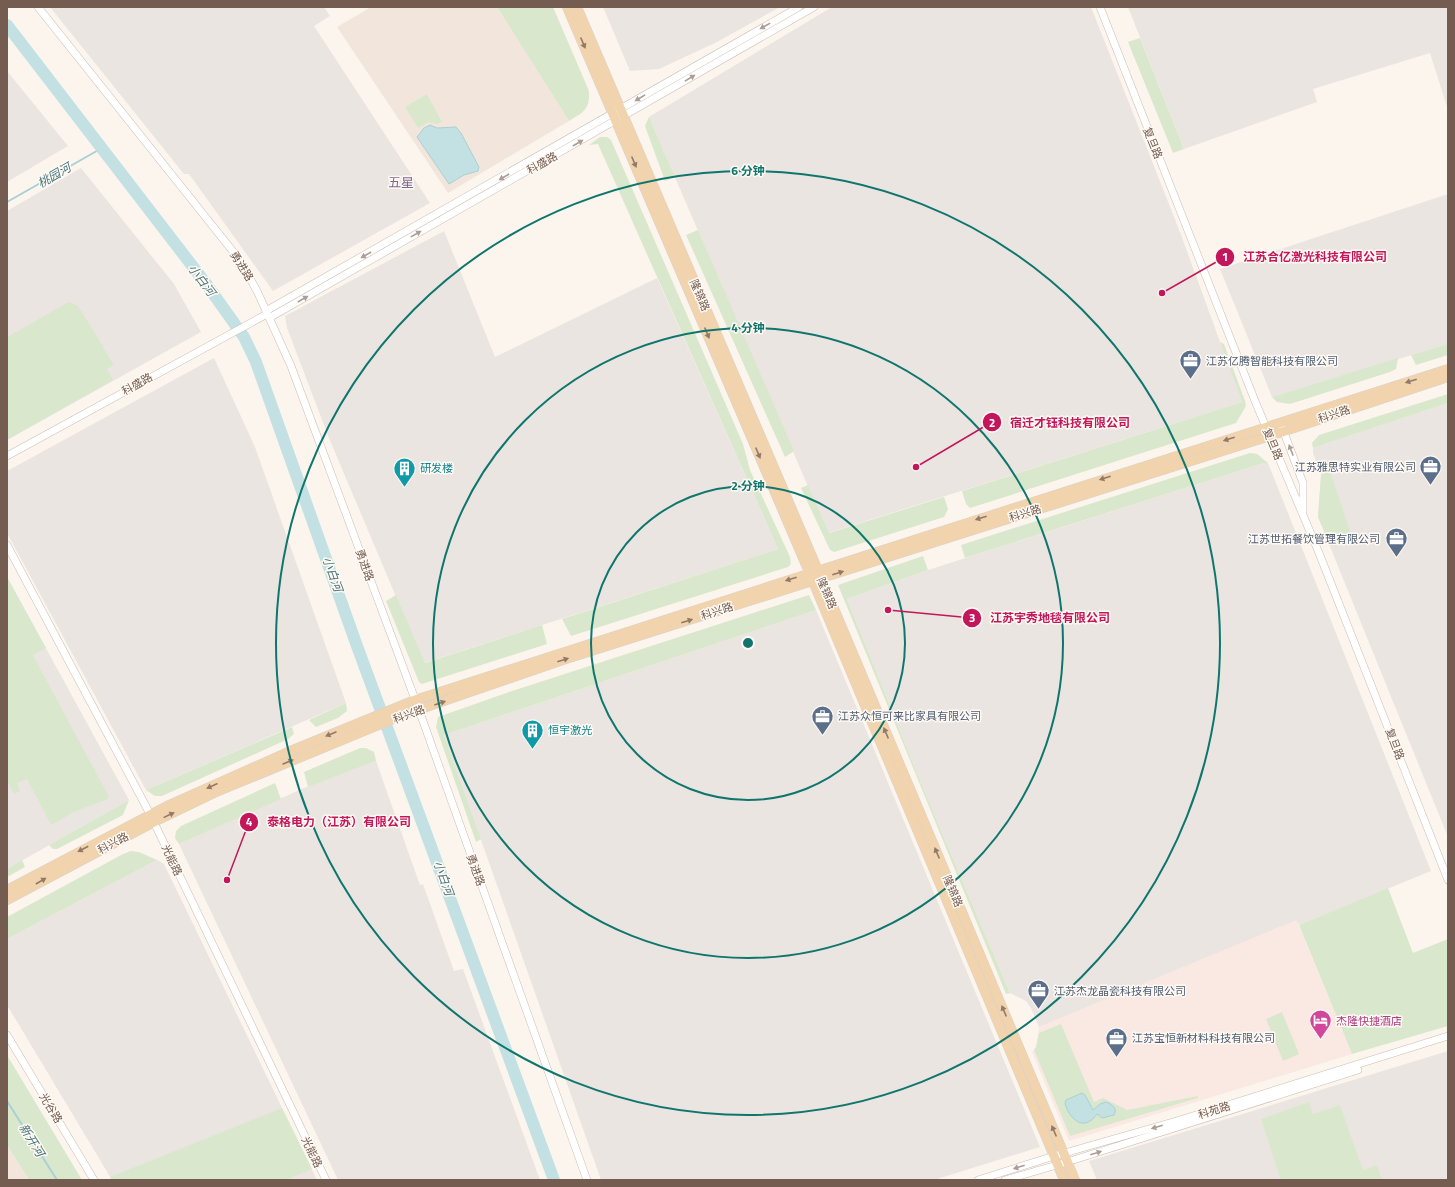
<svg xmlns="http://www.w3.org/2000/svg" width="1455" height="1187" font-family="'Titillium Web','Noto Sans SC',sans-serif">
  <rect width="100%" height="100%" fill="#fbf5ed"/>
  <path fill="#f2e6dc" d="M 371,7 L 497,7 L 569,121 L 448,193 L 337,27 Z
    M 7,1145 L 29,1180 L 7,1180 Z"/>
  <path fill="#fae8e2" d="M 1296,919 L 1352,1054 L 1069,1141 L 1032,1052 L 1036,1047 L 1039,1027 Z"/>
  <path fill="#ebe5e1" d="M 50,7 L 324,7 L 330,16 L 314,26 L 430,203 L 273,291 L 189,174 L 184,174 Z
    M 603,7 L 780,7 L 717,42 L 659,69 L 630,71 Z
    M 832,7 L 1091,7 L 1180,232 L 1242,402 L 828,533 L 649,117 Z
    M 1128,7 L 1448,7 L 1448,110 L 1430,53 L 1313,89 L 1317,102 L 1184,149 Z
    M 7,71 L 68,146 L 7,182 Z
    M 81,168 L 174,284 L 201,332 L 7,440 L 7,211 Z
    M 1448,194 L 1448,344 L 1272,397 L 1220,269 Z
    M 444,231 L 495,357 L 657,278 L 778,549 L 424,663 L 329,438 L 287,328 L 285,316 Z
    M 214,358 L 255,447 L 346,703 L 146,790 L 7,533 L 7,471 Z
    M 1448,403 L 1448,837 L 1318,517 L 1321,475 L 1313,453 L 1313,448 Z
    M 1264,463 L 1268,463 L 1431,871 L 1299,925 L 1296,920 L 1039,1027 L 1031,1008 L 1026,1001 L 1010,993 L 921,783 L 847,599 L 928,570 Z
    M 7,577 L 129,800 L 7,869 Z
    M 816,610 L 1040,1147 L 934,1180 L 601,1180 L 444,735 Z
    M 376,761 L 420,885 L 423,884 L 454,971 L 463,969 L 540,1180 L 338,1180 L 179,844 L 304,788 Z
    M 157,860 L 164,864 L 317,1180 L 112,1180 L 7,1005 L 7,939 Z
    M 1448,1051 L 1448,1180 L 1097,1180 L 1089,1161 Z"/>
  <path fill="#d9e8cc" d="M 497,7 L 553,7 L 589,91 C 590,110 583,112 569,121 Z
    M 1140,38 L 1184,149 L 1173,153 L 1128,42 Z
    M 427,94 L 442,122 L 437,124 L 428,122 L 418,128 L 405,107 Z
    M 649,117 L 675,177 L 665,181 L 645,126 Z
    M 600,137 L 607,137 L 611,140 L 743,444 L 750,470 L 790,557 L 791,564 L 788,567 L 571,636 L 562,619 L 778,549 L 598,144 L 589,145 Z
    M 698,230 L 794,451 L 785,457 L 686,235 Z
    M 69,302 L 78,306 L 81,310 L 114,365 L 107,369 L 113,380 L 7,440 L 7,337 Z
    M 1220,342 L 1224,344 L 1245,401 L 1246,406 L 1236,423 L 970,508 L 966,504 L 962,491 L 1242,402 Z
    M 1448,344 L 1448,355 L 1416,365 L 1411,355 Z
    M 1398,358 L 1396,369 L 1390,372 L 1290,404 L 1277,402 L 1272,397 Z
    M 1448,394 L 1448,403 L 1313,448 L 1312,443 L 1319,435 Z
    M 1250,453 L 1257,454 L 1268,463 L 1264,463 L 965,558 L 961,545 Z
    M 1330,471 L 1352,537 L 1330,544 L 1318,517 L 1321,475 Z
    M 808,485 L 829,533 L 944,497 L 948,509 L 944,517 L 834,552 L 830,550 L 801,488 Z
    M 923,556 L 928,570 L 847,599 L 921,783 L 1010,993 L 1006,994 L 838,585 Z
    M 7,577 L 46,648 L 33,655 L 108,795 L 108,799 L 76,811 L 51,825 L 27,779 L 17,783 L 20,791 L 14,794 L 7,780 Z
    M 396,595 L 425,663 L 542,625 L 547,644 L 422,684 L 419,682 L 386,601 Z
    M 809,595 L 816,610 L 444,735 L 481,839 L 476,842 L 436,727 L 438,717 L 509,692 Z
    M 346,703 L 347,711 L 338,718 L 316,727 L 309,720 Z
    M 292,727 L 294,734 L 288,739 L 162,796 L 155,796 L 146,790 Z
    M 360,748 L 366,748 L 374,752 L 376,761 L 308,787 L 304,772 Z
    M 275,783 L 281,799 L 179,844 L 175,838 L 176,831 L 181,826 Z
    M 129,800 L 123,815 L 57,849 L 53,849 L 49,845 Z
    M 131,851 L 139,852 L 157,860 L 7,939 L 7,917 L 123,854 Z
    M 22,860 L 25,867 L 7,877 L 7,869 Z
    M 1388,888 L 1413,953 L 1448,939 L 1448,1026 L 1352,1054 L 1299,925 Z
    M 1282,1012 L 1299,1054 L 1283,1061 L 1266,1019 Z
    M 1061,1024 L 1094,1102 L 1103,1098 L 1127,1110 L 1198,1096 L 1198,1098 L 1070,1136 L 1034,1050 L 1036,1047 L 1039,1033 Z
    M 7,1055 L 82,1180 L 29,1180 L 7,1145 Z
    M 1309,1102 L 1313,1114 L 1340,1105 L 1363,1170 L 1377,1165 L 1382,1180 L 1281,1180 L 1261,1119 Z
    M 282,1108 L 312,1169 L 286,1180 L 112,1180 L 110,1177 Z"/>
  <path fill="#c3e0e3" stroke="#aad0d4" d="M 430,125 L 437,128 L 456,127 L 461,133 L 479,167 L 478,171 L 464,175 L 449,184 L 417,137 L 424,128 Z
    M 1082,1093 L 1085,1095 L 1093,1110 L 1100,1104 L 1106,1102 C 1112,1104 1118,1109 1114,1115 L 1102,1118 L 1097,1114 C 1095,1116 1093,1120 1090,1121 C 1078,1129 1067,1113 1065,1103 L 1066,1100 Z"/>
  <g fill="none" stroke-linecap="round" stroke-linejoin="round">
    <path stroke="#aad0d4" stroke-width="2" d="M 7,202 L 102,148
      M 7,1101 L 57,1180"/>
    <path stroke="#c3e0e3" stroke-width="12" d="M 7,25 L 207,285 L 244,337 L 256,362 L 357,646 L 554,1180"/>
    <defs>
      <path id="minor" d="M 38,7 L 239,259 L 257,291 L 291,366 L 419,710 L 587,1180
        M 1100,7 L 1255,401 L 1319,553 L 1448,880
        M 266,311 L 799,7
        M 269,318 L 814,7
        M 1280,422 L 1303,483 L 1303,511
        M 7,456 L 267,314
        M 7,545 L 150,814 L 326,1180
        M 7,1035 L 94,1180
        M 978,1180 L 1054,1156 L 1180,1120 L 1448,1036
        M 1005,1180 L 1067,1162 L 1358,1070"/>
      <path id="major" d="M 567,7 L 806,565 L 1064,1180
        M 577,7 L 814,561 L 1075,1180
        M 7,890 L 169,805 L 288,752 L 415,700 L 1448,369
        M 7,900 L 154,822 L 214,793 L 403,715 L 563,660 L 1270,436 L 1448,377"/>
    </defs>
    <use href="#minor" stroke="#cdbdb3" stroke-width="8"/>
    <use href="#major" stroke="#d8d1ce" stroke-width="10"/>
    <use href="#minor" stroke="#fff" stroke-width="7"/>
    <use href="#major" stroke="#f1d4ad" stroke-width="9"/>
  </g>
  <defs><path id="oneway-solid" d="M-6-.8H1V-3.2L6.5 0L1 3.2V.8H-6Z"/></defs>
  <g fill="#ac9d97">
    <use href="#oneway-solid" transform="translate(765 26) rotate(151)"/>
    <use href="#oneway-solid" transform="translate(690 78) rotate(-31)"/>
    <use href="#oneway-solid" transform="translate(640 98) rotate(149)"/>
    <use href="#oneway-solid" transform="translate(578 143) rotate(-30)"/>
    <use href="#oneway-solid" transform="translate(504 177) rotate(150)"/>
    <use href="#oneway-solid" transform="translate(416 234) rotate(-29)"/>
    <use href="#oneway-solid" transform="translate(366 255) rotate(150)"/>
    <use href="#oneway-solid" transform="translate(303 299) rotate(-30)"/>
    <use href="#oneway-solid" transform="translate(1291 450) rotate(-111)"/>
    <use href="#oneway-solid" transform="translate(1157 1127) rotate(164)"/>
    <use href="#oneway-solid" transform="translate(1096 1153) rotate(-18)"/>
    <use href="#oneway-solid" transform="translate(1019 1167) rotate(162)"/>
  </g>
  <g fill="#937a68">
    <use href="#oneway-solid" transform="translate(583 43) rotate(67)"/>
    <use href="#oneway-solid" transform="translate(634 162) rotate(67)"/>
    <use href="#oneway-solid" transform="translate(707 333) rotate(67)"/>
    <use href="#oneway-solid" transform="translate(1411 381) rotate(163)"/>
    <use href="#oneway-solid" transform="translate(1229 439) rotate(162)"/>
    <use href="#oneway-solid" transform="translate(758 453) rotate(67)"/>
    <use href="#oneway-solid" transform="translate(1105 478) rotate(162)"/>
    <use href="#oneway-solid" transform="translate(981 518) rotate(162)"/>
    <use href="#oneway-solid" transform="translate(838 573) rotate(-18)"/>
    <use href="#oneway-solid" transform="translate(791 579) rotate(162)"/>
    <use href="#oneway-solid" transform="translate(687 621) rotate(-18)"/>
    <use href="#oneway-solid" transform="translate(563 660) rotate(-18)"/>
    <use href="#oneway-solid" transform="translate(440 703) rotate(-19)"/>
    <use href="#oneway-solid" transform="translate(886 733) rotate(-113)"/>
    <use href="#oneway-solid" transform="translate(331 734) rotate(157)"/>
    <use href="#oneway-solid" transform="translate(288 762) rotate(-23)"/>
    <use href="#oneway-solid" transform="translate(212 786) rotate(156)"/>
    <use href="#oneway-solid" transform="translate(169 815) rotate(-26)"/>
    <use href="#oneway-solid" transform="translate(83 849) rotate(152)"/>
    <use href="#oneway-solid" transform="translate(937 853) rotate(-113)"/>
    <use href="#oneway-solid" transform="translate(41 881) rotate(-30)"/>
    <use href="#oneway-solid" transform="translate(1004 1011) rotate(-113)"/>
    <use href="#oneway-solid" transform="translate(1054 1131) rotate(-113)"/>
  </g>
  <g fill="none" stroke="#0f766e" stroke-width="2">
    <circle cx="748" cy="643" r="157"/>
    <circle cx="748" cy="643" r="315"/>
    <circle cx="748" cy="643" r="472"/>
  </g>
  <defs>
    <symbol id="office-pin" viewBox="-11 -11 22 30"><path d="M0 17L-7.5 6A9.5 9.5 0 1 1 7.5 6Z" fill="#5c6f8a" stroke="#fef9f3"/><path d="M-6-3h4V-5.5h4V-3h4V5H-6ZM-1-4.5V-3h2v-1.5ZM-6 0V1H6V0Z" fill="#fff"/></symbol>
    <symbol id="building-pin" viewBox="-11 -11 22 30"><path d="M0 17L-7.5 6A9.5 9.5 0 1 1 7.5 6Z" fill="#0f9aa8" stroke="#fef9f3"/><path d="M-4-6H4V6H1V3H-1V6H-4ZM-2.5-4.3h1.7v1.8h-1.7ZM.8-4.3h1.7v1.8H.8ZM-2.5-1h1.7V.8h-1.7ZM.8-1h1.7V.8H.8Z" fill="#fff"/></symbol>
    <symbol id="hotel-pin" viewBox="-11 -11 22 30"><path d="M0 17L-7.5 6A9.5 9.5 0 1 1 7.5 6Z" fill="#d1479c" stroke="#fef9f3"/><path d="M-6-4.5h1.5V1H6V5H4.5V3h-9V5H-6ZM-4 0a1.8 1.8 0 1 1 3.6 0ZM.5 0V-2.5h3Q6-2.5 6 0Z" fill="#fff"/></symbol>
  </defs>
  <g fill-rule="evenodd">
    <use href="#office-pin" x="1178" y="348" width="25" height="34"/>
    <use href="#office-pin" x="1418" y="454" width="25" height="34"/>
    <use href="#building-pin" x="392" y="456" width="25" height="34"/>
    <use href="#office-pin" x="1384" y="526" width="25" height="34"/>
    <use href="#office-pin" x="810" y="704" width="25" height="34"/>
    <use href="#building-pin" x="520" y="718" width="25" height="34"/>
    <use href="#office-pin" x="1026" y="978" width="25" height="34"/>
    <use href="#hotel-pin" x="1308" y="1008" width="25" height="34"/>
    <use href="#office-pin" x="1104" y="1026" width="25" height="34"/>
  </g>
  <g text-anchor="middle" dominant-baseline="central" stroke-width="3" stroke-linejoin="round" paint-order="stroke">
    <g font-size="11" fill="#745c51" stroke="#fef9f3">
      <text transform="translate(1153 143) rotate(68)">复旦路</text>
      <text transform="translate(542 163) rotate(-29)">科盛路</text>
      <text transform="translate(242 266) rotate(58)">勇进路</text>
      <text transform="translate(700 295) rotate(67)">隆锦路</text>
      <text transform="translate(137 384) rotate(-29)">科盛路</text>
      <text transform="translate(1334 414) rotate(-18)">科兴路</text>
      <text transform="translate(1273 444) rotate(67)">复旦路</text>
      <text transform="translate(1025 513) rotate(-17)">科兴路</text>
      <text transform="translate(365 565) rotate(70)">勇进路</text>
      <text transform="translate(827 593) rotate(67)">隆锦路</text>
      <text transform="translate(717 611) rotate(-18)">科兴路</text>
      <text transform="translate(409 714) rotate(-20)">科兴路</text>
      <text transform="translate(1395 744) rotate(69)">复旦路</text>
      <text transform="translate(113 843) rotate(-28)">科兴路</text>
      <text transform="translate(172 860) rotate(65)">光能路</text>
      <text transform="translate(476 870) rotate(70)">勇进路</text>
      <text transform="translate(953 891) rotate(67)">隆锦路</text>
      <text transform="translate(51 1108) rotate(59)">光谷路</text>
      <text transform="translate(1214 1110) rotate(-17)">科苑路</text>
      <text transform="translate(312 1152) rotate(64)">光能路</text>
    </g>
    <g font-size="11" fill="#4e5e75" stroke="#fef9f3" text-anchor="start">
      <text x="1206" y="361">江苏亿腾智能科技有限公司</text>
      <text x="1416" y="467" text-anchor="end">江苏雅思特实业有限公司</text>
      <text x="1380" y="539" text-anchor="end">江苏世拓餐饮管理有限公司</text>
      <text x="838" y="716">江苏众恒可来比家具有限公司</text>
      <text x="1054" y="991">江苏杰龙晶瓷科技有限公司</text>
      <text x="1132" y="1038">江苏宝恒新材料科技有限公司</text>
    </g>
    <g font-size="11" fill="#0d838f" stroke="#fef9f3" text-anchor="start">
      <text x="420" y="468">研发楼</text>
      <text x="548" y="730">恒宇激光</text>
    </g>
    <g font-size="11" fill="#b23c85" stroke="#fef9f3" text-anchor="start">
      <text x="1336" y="1021">杰隆快捷酒店</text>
    </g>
    <g font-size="12" font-style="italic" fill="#4a787e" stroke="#fef9f3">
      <text transform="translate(54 175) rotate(-30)">桃园河</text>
      <text transform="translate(202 280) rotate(53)">小白河</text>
      <text transform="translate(333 574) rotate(70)">小白河</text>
      <text transform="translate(444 878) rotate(70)">小白河</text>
      <text transform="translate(32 1140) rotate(58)">新开河</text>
    </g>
    <g font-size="13" fill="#816a8f" stroke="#fef9f3">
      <text x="401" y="182">五星</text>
    </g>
  </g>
  <circle cx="748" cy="643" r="6" fill="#0f766e" stroke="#fef9f3" stroke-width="2"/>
  <g font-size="12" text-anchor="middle" font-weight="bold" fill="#0f766e" stroke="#fef9f3" stroke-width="3" stroke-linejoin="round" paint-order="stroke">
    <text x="748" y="175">6 分钟</text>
    <text x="748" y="332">4 分钟</text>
    <text x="748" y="490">2 分钟</text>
  </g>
  <path fill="none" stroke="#c2185b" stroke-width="1.5" d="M1162 293L1225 257M916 467L992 422M888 610L972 618M227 880L249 822"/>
  <g fill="#c2185b" stroke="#fef9f3" stroke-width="1.5">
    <circle cx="1162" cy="293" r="4"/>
    <circle cx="916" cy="467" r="4"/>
    <circle cx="888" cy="610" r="4"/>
    <circle cx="227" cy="880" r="4"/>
    <circle cx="1225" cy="257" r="10"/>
    <circle cx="992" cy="422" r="10"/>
    <circle cx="972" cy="618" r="10"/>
    <circle cx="249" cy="822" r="10"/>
  </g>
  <g font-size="12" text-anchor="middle" font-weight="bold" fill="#fff">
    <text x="1225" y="261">1</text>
    <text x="992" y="427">2</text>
    <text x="972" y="622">3</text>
    <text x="249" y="826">4</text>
  </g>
  <g font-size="12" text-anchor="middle" font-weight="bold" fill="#c2185b" stroke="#fef9f3" stroke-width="3" stroke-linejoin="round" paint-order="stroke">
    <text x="1315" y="261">江苏合亿激光科技有限公司</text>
    <text x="1070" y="427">宿迁才钰科技有限公司</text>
    <text x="1050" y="622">江苏宇秀地毯有限公司</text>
    <text x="339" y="826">泰格电力（江苏）有限公司</text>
  </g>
  <rect width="1455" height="1187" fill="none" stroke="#745c51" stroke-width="16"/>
</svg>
